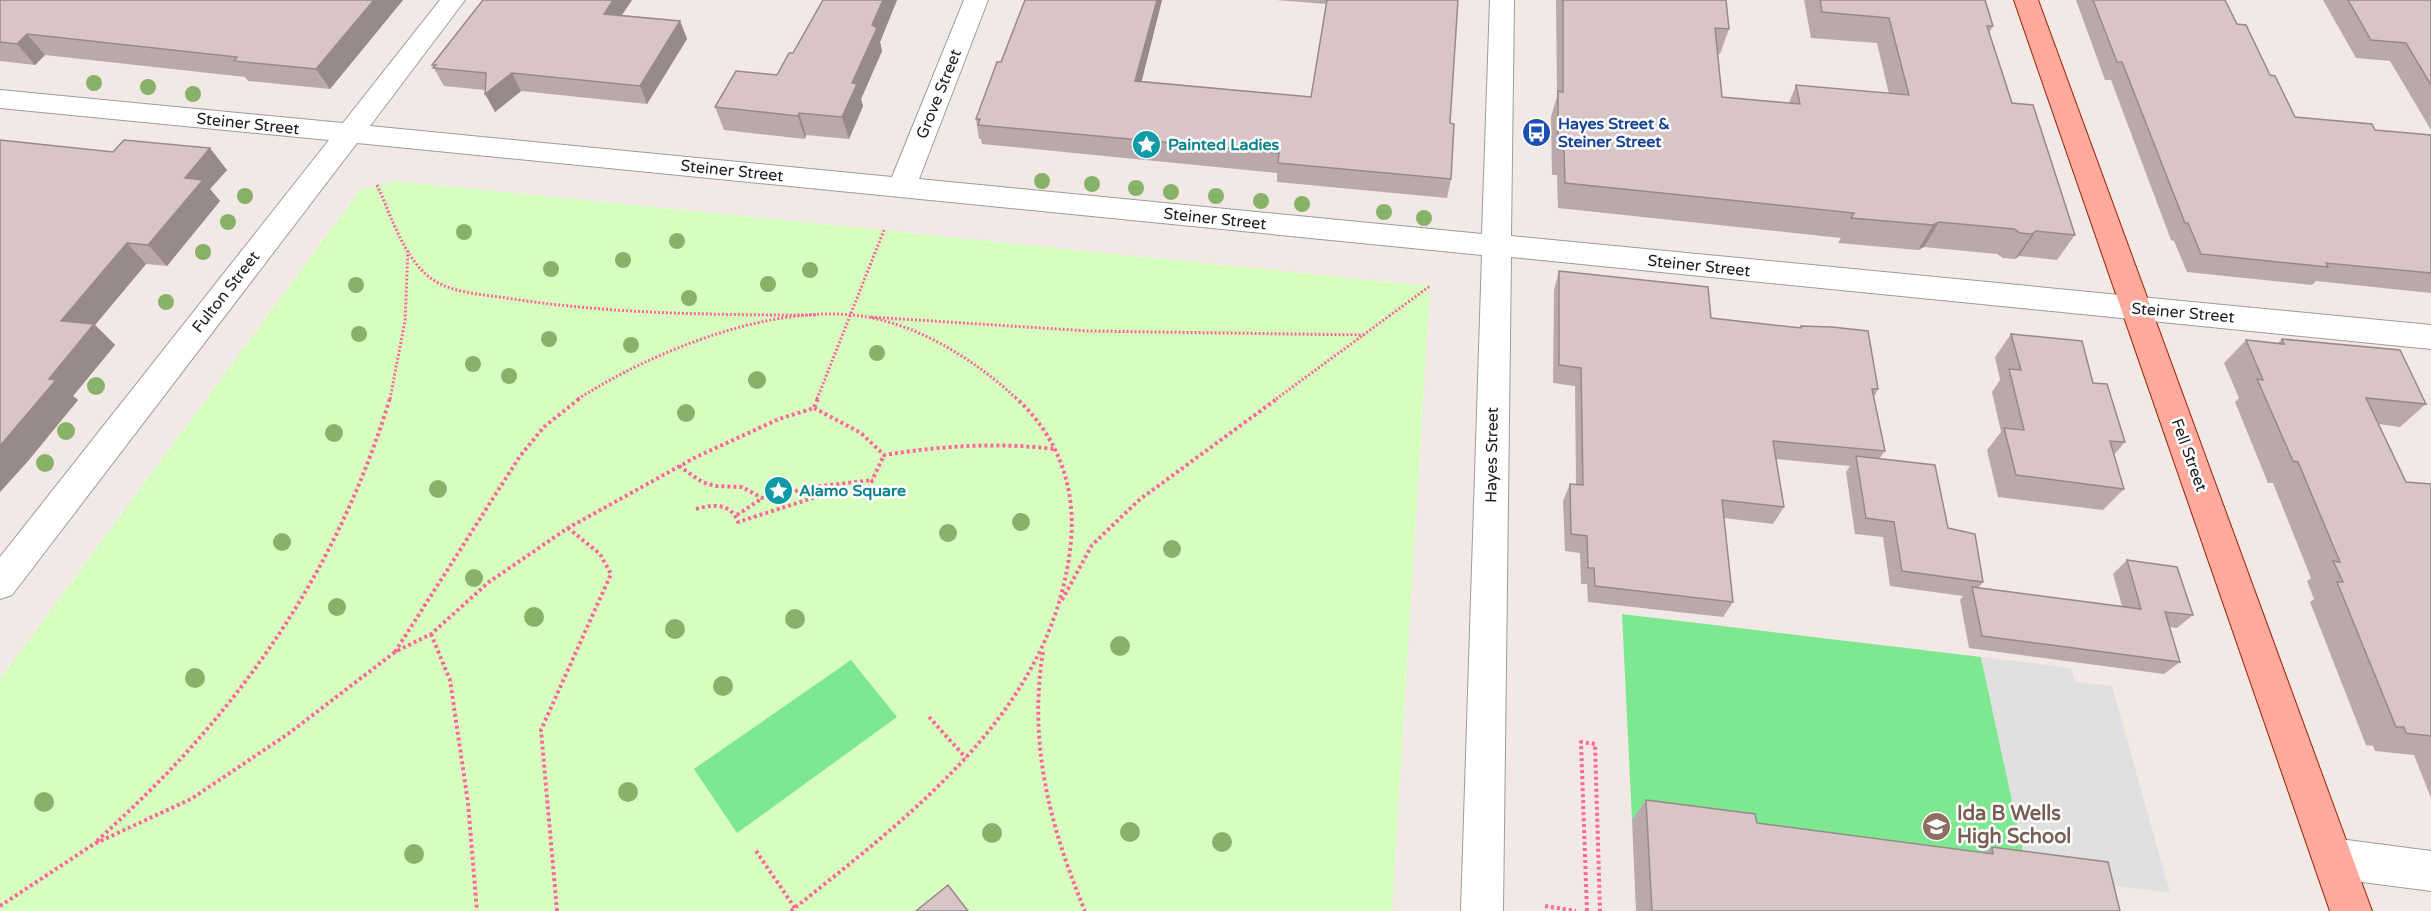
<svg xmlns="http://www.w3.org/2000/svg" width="2431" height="911" font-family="'Varela Round',sans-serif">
  <rect width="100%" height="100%" fill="#f2e8e6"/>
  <path fill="#d7ffc0" d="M 397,181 L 1430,286 L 1392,911 L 0,911 L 0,679 L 360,190 Z"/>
  <path fill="#7de88f" d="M 1622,614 L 1981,657 L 2028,874 L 1632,820 Z
    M 851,660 L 897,717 L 737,833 L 694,769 Z"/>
  <path fill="#e0e0e0" d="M 1981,657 L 2071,668 L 2075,682 L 2112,686 L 2170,893 L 2028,874 Z"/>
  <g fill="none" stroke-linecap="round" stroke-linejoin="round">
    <defs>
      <path id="minor" d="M 440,0 L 465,0 L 370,126 L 892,177 L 964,0 L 988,0 L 919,179 L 1482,234 L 1490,0 L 1514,0 L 1511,236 L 2431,325 L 2431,349 L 1511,257 L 1503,911 L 1461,911 L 1482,255 L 357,143 L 12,595 L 0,599 L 0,557 L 329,140 L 0,108 L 0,90 L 343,123 Z
        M 2332,838 L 2431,851 L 2431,891 L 2332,878 L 2318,872 L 2312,858 L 2318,844 Z"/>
      <path id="major" d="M 2014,0 L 2038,0 L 2372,911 L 2330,911 Z"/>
    </defs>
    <use href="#minor" stroke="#9d9d9d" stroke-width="2"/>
    <use href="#major" stroke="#9c2300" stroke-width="2"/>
    <path stroke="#ff699c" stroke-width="3" stroke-dasharray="2 2" stroke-linecap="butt" d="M 377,185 C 391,215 402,254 428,276 C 448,293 481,294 506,298 C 609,314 712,315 816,315
      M 871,317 L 1088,331 L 1366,335
      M 390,399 L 405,321 L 408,250
      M 578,399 C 653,351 776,301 867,317 C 923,327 976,361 1017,399
      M 817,399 L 884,230
      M 1276,399 L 1430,286"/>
    <path stroke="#ff699c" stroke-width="4" stroke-dasharray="3 3" stroke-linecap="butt" d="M 814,408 L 861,433 L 884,455 C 941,446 997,442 1054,449
      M 679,466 L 702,482 L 715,486 L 742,487 L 762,498 L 775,499 L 804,488 L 873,480
      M 696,509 C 713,504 731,503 738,522 L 816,497 L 867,491 L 884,455
      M 737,515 L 761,499
      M 1062,600 L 1092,545 L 1139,500 L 1278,398
      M 431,634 L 450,680 L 468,803 L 477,911
      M 395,652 L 520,456 L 544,427 L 580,398
      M 1043,652 C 1028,743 1050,827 1085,911
      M 929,717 L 966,758
      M 97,841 C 127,813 157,785 185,754 C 280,650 349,533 390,398
      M 756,851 L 795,908
      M 0,906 L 94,844 L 191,799 L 288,734 L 395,652 L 431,634 L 489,582 L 568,528 L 696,457 L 779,419 L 814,408 L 818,398
      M 1545,906 L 1576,911
      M 557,911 L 541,730 L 611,574 L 600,554 L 568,528
      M 791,911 C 910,815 1050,713 1070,550 C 1078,491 1059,437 1016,398
      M 1587,911 L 1581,742 L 1595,744 L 1600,911"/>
    <use href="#minor" fill="#fff" fill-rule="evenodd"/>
    <use href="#major" fill="#ffaa9d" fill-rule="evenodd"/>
  </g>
  <g fill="#88b269">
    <circle cx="94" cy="83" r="8"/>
    <circle cx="148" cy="87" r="8"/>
    <circle cx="193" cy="94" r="8"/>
    <circle cx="1042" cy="181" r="8"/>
    <circle cx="1092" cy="184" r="8"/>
    <circle cx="1136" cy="188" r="8"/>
    <circle cx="1171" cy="192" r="8"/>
    <circle cx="245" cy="196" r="8"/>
    <circle cx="1216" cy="196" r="8"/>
    <circle cx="1261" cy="201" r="8"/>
    <circle cx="1302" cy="204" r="8"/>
    <circle cx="1384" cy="212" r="8"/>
    <circle cx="1424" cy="218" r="8"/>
    <circle cx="228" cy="222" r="8"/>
    <circle cx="464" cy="232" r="8"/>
    <circle cx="677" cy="241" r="8"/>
    <circle cx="203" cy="252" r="8"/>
    <circle cx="623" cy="260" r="8"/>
    <circle cx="551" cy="269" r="8"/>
    <circle cx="810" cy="270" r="8"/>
    <circle cx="768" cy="284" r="8"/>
    <circle cx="356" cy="285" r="8"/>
    <circle cx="689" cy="298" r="8"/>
    <circle cx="166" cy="302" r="8"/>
    <circle cx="359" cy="334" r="8"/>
    <circle cx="549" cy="339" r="8"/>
    <circle cx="631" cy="345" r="8"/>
    <circle cx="877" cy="353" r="8"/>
    <circle cx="473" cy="364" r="8"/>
    <circle cx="509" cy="376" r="8"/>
    <circle cx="757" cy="380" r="9"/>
    <circle cx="96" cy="386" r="9"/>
    <circle cx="686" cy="413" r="9"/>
    <circle cx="66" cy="431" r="9"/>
    <circle cx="334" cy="433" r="9"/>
    <circle cx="45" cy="463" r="9"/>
    <circle cx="438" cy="489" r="9"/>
    <circle cx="1021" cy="522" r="9"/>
    <circle cx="948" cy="533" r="9"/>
    <circle cx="282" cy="542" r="9"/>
    <circle cx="1172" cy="549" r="9"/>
    <circle cx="474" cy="578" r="9"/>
    <circle cx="337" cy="607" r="9"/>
    <circle cx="534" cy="617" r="10"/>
    <circle cx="795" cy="619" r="10"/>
    <circle cx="675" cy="629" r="10"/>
    <circle cx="1120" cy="646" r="10"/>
    <circle cx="195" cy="678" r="10"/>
    <circle cx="723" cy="686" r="10"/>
    <circle cx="628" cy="792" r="10"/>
    <circle cx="44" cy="802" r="10"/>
    <circle cx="1130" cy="832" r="10"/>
    <circle cx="992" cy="833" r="10"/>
    <circle cx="1222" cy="842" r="10"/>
    <circle cx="414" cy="854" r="10"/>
  </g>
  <path fill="#bba9a9" d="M 0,0 L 403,0 L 330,89 L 248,81 L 245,77 L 45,55 L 35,65 L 0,61 Z
    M 483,0 L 632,0 L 622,15 L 680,21 L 687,39 L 647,104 L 521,91 L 495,112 L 485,90 L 444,86 L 432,65 Z
    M 823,0 L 897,0 L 880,42 L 882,51 L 861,99 L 863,106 L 849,139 L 806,135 L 805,139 L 724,130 L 715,107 L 777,75 L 793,53 Z
    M 1025,0 L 1162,0 L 1141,81 L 1311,97 L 1326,4 L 1276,0 L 1458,0 L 1450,123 L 1451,179 L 1447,198 L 1277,182 L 1277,173 L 982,144 L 981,139 L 979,139 L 976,119 L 1001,62 Z
    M 1556,0 L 1726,0 L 1729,29 L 1720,54 L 1718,54 L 1722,97 L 1789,103 L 1796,85 L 1889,94 L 1877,43 L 1811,38 L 1804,0 L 1985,0 L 1993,26 L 1989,33 L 2012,103 L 2075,235 L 2057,260 L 2019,256 L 2015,259 L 2003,258 L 1997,254 L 1924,247 L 1918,250 L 1838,243 L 1841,238 L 1558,208 L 1557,175 L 1552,175 L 1551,117 L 1557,96 Z
    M 2076,0 L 2225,0 L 2237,24 L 2270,75 L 2295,117 L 2375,130 L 2431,135 L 2431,293 L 2316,281 L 2312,285 L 2187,272 L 2174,241 L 2171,240 L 2111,80 L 2105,80 Z
    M 2323,0 L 2431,0 L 2431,130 L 2390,61 L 2356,58 Z
    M 0,140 L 227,170 L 210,189 L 220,201 L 167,266 L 146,264 L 95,325 L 115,345 L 73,396 L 78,400 L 28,461 L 0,492 Z
    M 1559,271 L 1711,318 L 1800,328 L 1801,326 L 1878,389 L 1874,397 L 1885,451 L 1879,459 L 1948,528 L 1983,582 L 1978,588 L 2122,606 L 2113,574 L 2127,560 L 2193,615 L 2177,628 L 2170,627 L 2180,662 L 2164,674 L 1969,648 L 1960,600 L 1963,596 L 1890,586 L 1883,537 L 1855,534 L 1846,472 L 1850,466 L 1776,459 L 1784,507 L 1773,524 L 1724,518 L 1733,602 L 1723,617 L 1588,602 L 1587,584 L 1581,584 L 1580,553 L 1565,551 L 1563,501 L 1570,484 L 1576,485 L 1575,386 L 1553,383 L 1554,290 Z
    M 2011,334 L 2093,383 L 2125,442 L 2114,455 L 2124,489 L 2103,510 L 1998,497 L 1987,450 L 2001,432 L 1992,392 L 2000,380 L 1995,357 Z
    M 2282,339 L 2426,404 L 2400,427 L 2379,424 L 2406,482 L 2431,484 L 2431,798 L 2414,755 L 2375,751 L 2373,746 L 2366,745 L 2310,602 L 2314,599 L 2307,581 L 2311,578 L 2273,483 L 2268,483 L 2235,402 L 2239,398 L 2224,363 L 2246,340 L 2278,343 Z
    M 1646,800 L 1757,823 L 1984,853 L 1992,847 L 2120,911 L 1636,911 L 1632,820 Z"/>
  <path fill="#988a8a" d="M 374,0 L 403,0 L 330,89 L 316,69 Z
    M 613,0 L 632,0 L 611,31 L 604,14 Z
    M 883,0 L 897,0 L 880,42 L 882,51 L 861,99 L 863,106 L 849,139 L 842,117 L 852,83 L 872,25 Z
    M 1157,0 L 1162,0 L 1137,100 L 1135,81 Z
    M 680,21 L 687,39 L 647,104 L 640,86 Z
    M 27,34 L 45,55 L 35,65 L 17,44 Z
    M 512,73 L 521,91 L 495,112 L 485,94 Z
    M 799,113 L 806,135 L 805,139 L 798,116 Z
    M 210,148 L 227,170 L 210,189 L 220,201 L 167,266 L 148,245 L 185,178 Z
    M 1939,222 L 1924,247 L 1918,250 L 1933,225 Z
    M 2036,231 L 2019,256 L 2015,259 L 2032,234 Z
    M 127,243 L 146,264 L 95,325 L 115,345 L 73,396 L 78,400 L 28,461 L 0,492 L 0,446 L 49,379 L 61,321 Z"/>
  <path fill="#d9c5c5" stroke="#988a8a" stroke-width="1.5" d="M 0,0 L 374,0 L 316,69 L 234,61 L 237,57 L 27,34 L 17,44 L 0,42 Z
    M 483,0 L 613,0 L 604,14 L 680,21 L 640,86 L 512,73 L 485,94 L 486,73 L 433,68 L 436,65 L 432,65 Z
    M 823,0 L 883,0 L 872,25 L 877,28 L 852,83 L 857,84 L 842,117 L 799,113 L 798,116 L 715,107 L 736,71 L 777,75 L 789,53 L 793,53 Z
    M 1025,0 L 1157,0 L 1135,81 L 1311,97 L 1327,0 L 1458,0 L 1450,123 L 1454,124 L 1451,179 L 1278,163 L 1279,153 L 978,125 L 980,119 L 976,119 L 997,62 L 1001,62 Z
    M 1563,0 L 1726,0 L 1729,29 L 1715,28 L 1722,97 L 1800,104 L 1796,85 L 1909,95 L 1889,18 L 1822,12 L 1820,0 L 1985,0 L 1993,26 L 1987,26 L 2012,103 L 2033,105 L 2075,235 L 2036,231 L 2032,234 L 2020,233 L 2014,229 L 1939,222 L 1933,225 L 1851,218 L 1854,213 L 1565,183 L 1564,150 L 1558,149 L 1558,91 L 1563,92 Z
    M 2093,0 L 2225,0 L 2237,24 L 2246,25 L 2270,75 L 2275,76 L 2295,117 L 2372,124 L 2375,130 L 2431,135 L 2431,273 L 2326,263 L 2328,267 L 2201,254 L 2188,223 L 2185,223 L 2122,62 L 2117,62 Z
    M 2348,0 L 2431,0 L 2431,85 L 2406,43 L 2371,40 Z
    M 0,140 L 113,152 L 124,140 L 210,148 L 185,178 L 203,180 L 148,245 L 127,243 L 61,321 L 94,324 L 49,379 L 56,380 L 0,446 Z
    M 1559,271 L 1708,287 L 1711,318 L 1801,328 L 1801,326 L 1832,327 L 1868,331 L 1878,389 L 1872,389 L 1885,451 L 1773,441 L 1784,507 L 1722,500 L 1733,602 L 1595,586 L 1594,568 L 1588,568 L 1587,536 L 1571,534 L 1570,484 L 1583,485 L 1581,368 L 1559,365 Z
    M 2011,334 L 2082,341 L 2093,383 L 2107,384 L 2125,442 L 2110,441 L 2124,489 L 2016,475 L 2004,428 L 2024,430 L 2009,369 L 2021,370 Z
    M 2282,339 L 2400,350 L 2426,404 L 2366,398 L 2406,482 L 2431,484 L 2431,736 L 2406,733 L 2404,727 L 2396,727 L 2337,582 L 2343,582 L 2333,561 L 2340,562 L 2298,462 L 2293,461 L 2257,379 L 2263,380 L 2246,340 L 2284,344 Z
    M 1856,456 L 1935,465 L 1948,528 L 1975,534 L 1983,582 L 1902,571 L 1894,522 L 1866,518 Z
    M 2127,560 L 2177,567 L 2193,615 L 2165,612 L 2180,662 L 1982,636 L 1972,587 L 2141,609 Z
    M 1646,800 L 1755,814 L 1757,823 L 1993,854 L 1992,847 L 2108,862 L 2120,911 L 1652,911 Z
    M 948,885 L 968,911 L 916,911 Z"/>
  <defs>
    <symbol id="bus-disc" viewBox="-11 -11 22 22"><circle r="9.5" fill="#1a4fb4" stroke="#fff"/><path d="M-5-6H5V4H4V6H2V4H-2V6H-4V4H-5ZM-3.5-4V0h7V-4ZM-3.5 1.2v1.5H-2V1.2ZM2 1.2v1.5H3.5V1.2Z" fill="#fff"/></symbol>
    <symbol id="sight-disc" viewBox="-11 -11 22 22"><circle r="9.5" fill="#0f9aa8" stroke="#fff"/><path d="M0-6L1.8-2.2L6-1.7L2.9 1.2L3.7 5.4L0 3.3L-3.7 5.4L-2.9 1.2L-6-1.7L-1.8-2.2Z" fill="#fff"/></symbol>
    <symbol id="school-disc" viewBox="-11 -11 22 22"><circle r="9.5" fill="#8d6e63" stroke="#fff"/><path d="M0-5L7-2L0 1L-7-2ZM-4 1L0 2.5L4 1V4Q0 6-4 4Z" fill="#fff"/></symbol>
  </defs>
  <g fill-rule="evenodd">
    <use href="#bus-disc" x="1520" y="116" width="33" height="33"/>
    <use href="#sight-disc" x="1130" y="128" width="33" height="33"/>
    <use href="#sight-disc" x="762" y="474" width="33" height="33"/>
    <use href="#school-disc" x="1920" y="810" width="33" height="33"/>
  </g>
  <g text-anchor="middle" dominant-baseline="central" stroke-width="5" stroke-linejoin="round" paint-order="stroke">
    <g font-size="16" fill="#202020" stroke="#fff">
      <text transform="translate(939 94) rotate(-68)">Grove Street</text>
      <text transform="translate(248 124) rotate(6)">Steiner Street</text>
      <text transform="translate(732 171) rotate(6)">Steiner Street</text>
      <text transform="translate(1215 219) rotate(6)">Steiner Street</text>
      <text transform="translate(1699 266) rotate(6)">Steiner Street</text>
      <text transform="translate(226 292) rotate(-52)">Fulton Street</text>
      <text transform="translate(2183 313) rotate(5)">Steiner Street</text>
      <text transform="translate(1492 455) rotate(-89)">Hayes Street</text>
      <text transform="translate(2189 455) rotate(70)">Fell Street</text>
    </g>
    <g font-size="16" font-weight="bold" fill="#164399" stroke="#fff" text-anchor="start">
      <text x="1558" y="124">Hayes Street &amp;<tspan x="1558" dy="18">Steiner Street</tspan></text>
    </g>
    <g font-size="16" font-weight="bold" fill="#0d838f" stroke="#fff" text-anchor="start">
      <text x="1168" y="145">Painted Ladies</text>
      <text x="799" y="491">Alamo Square</text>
    </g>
    <g font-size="20" font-weight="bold" fill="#785e54" stroke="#fff" text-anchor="start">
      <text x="1957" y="814">Ida B Wells<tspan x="1957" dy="23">High School</tspan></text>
    </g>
  </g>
</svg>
